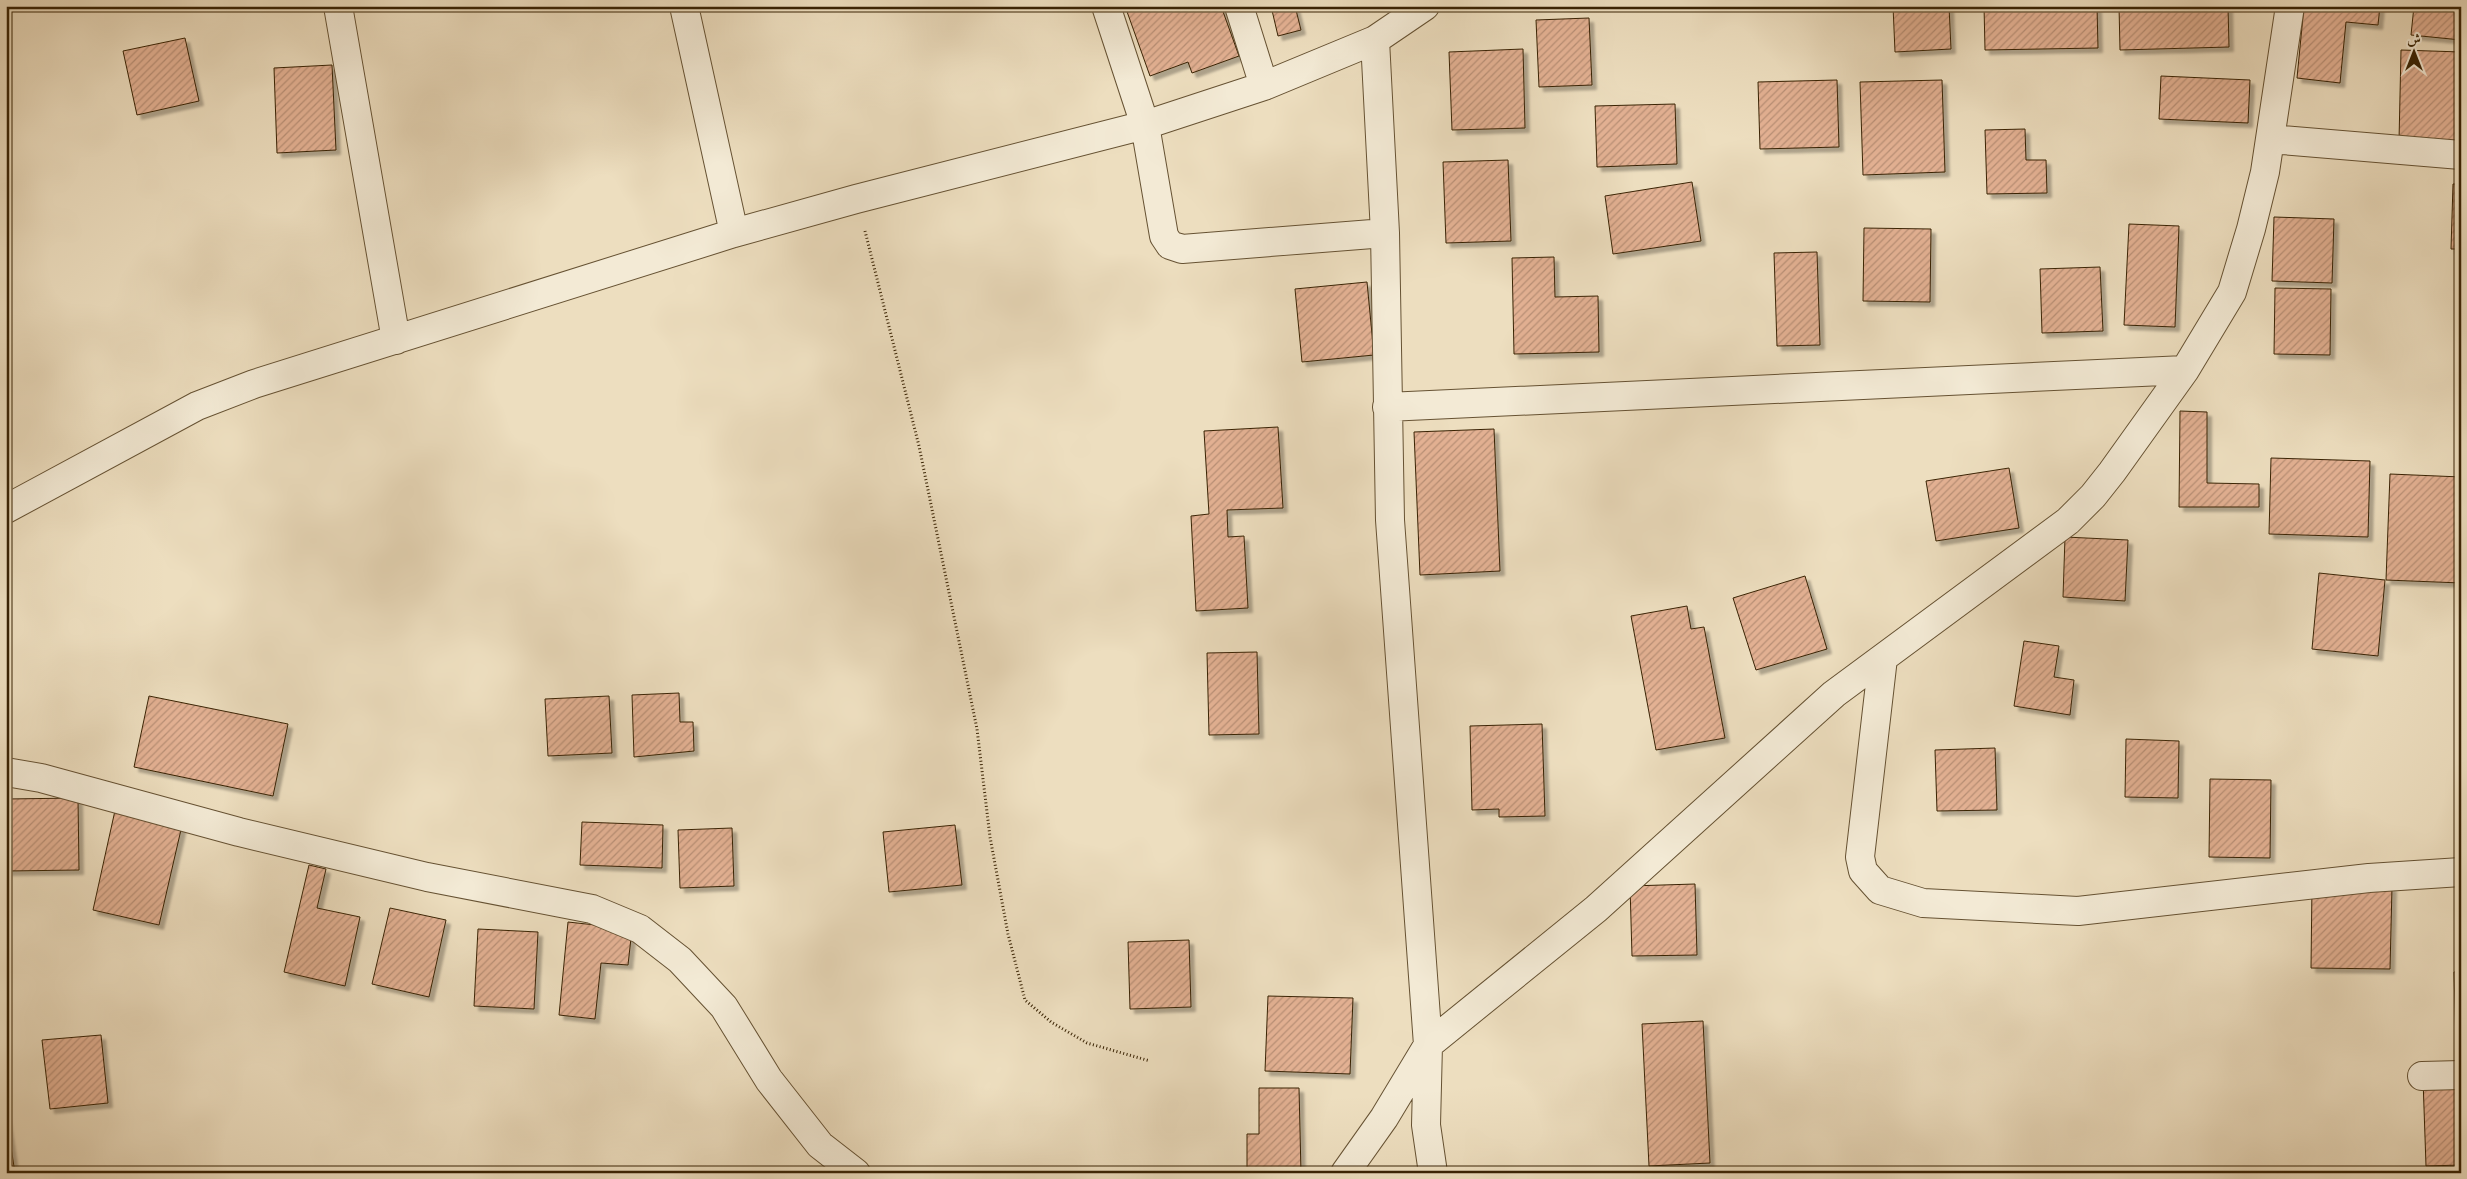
<svg xmlns="http://www.w3.org/2000/svg" width="2467" height="1179" font-family="'EB Garamond',Amiri,serif">
  <defs>
    <pattern id="building-hatch" width="6" height="6" patternUnits="userSpaceOnUse" patternTransform="scale(1.25)"><rect width="6" height="6" fill="#e3b193"/><path d="M-1 1l2-2M0 6l6-6M5 7l2-2" fill="none" stroke="#b99076"/></pattern>
    <filter id="shadow"><feDropShadow dx="4.5" dy="4.5" stdDeviation="1" flood-color="#0004"/></filter>
  </defs>
  <rect width="100%" height="100%" fill="#eddebf"/>
  <filter id="stains"><feTurbulence type="fractalNoise" baseFrequency=".004" numOctaves="4"/><feColorMatrix values="0 0 0 0 .2 0 0 0 0 .09 0 0 0 0 .02 0 0 0 .5 -.17"/></filter>
  <radialGradient id="worn" r=".72"><stop offset=".6" stop-color="#630" stop-opacity="0"/><stop offset="1" stop-color="#630" stop-opacity=".3"/></radialGradient>
  <path fill="url(#building-hatch)" stroke="#392304" filter="url(#shadow)" d="M 1125,6 L 1221,6 L 1239,56 L 1192,73 L 1188,62 L 1150,76 Z
    M 1271,6 L 1295,6 L 1301,30 L 1278,36 Z
    M 1893,6 L 1949,6 L 1951,49 L 1895,52 Z
    M 1984,6 L 2097,6 L 2098,48 L 1985,50 Z
    M 2119,6 L 2228,6 L 2229,47 L 2120,50 Z
    M 2304,6 L 2380,6 L 2378,25 L 2346,22 L 2340,83 L 2297,78 Z
    M 2414,6 L 2461,6 L 2461,40 L 2411,35 Z
    M 1589,18 L 1592,85 L 1539,87 L 1536,20 Z
    M 185,38 L 199,101 L 137,115 L 123,51 Z
    M 1523,49 L 1525,128 L 1452,130 L 1449,52 Z
    M 2401,50 L 2461,52 L 2459,142 L 2399,141 Z
    M 332,65 L 336,150 L 277,153 L 274,68 Z
    M 2161,76 L 2250,80 L 2248,123 L 2159,119 Z
    M 1837,80 L 1839,147 L 1760,149 L 1758,82 Z
    M 1942,80 L 1945,172 L 1863,175 L 1860,82 Z
    M 1675,104 L 1677,164 L 1597,167 L 1595,106 Z
    M 2025,129 L 2026,160 L 2046,160 L 2047,193 L 1987,194 L 1985,130 Z
    M 1508,160 L 1511,241 L 1446,243 L 1443,162 Z
    M 1692,182 L 1701,241 L 1613,254 L 1605,196 Z
    M 2453,184 L 2461,184 L 2461,249 L 2451,249 Z
    M 2274,217 L 2334,219 L 2332,283 L 2272,281 Z
    M 2129,224 L 2179,226 L 2175,327 L 2124,325 Z
    M 1864,228 L 1931,229 L 1930,302 L 1863,301 Z
    M 1817,252 L 1820,345 L 1777,346 L 1774,253 Z
    M 1554,257 L 1555,297 L 1598,296 L 1599,352 L 1514,354 L 1512,258 Z
    M 2100,267 L 2103,331 L 2042,333 L 2040,269 Z
    M 1367,282 L 1374,355 L 1302,362 L 1295,289 Z
    M 2275,288 L 2331,289 L 2330,355 L 2274,354 Z
    M 2180,411 L 2207,412 L 2207,483 L 2259,484 L 2259,507 L 2179,507 Z
    M 1278,427 L 1283,508 L 1227,510 L 1228,537 L 1244,536 L 1248,608 L 1196,611 L 1191,516 L 1209,514 L 1204,431 Z
    M 1494,429 L 1500,571 L 1420,575 L 1414,432 Z
    M 2271,458 L 2370,461 L 2368,537 L 2269,534 Z
    M 2009,468 L 2019,528 L 1936,541 L 1926,481 Z
    M 2390,474 L 2461,477 L 2461,583 L 2386,580 Z
    M 2065,537 L 2128,540 L 2125,601 L 2063,597 Z
    M 2319,573 L 2385,580 L 2378,656 L 2312,649 Z
    M 1805,576 L 1827,649 L 1756,670 L 1733,598 Z
    M 1687,606 L 1691,629 L 1704,627 L 1725,738 L 1656,750 L 1631,616 Z
    M 2024,641 L 2059,646 L 2054,677 L 2074,680 L 2070,715 L 2014,706 Z
    M 1257,652 L 1259,734 L 1209,735 L 1207,653 Z
    M 679,693 L 680,722 L 693,722 L 694,751 L 634,757 L 632,695 Z
    M 149,696 L 288,724 L 273,796 L 134,767 Z
    M 609,696 L 612,753 L 548,756 L 545,699 Z
    M 1542,724 L 1545,816 L 1499,817 L 1499,809 L 1472,810 L 1470,726 Z
    M 2126,739 L 2179,741 L 2178,798 L 2125,797 Z
    M 1995,748 L 1997,810 L 1937,811 L 1935,750 Z
    M 2210,779 L 2271,780 L 2270,858 L 2209,857 Z
    M 78,798 L 79,870 L 7,871 L 6,799 Z
    M 116,806 L 183,821 L 159,925 L 93,910 Z
    M 582,822 L 663,825 L 662,868 L 580,865 Z
    M 955,825 L 962,885 L 889,892 L 883,832 Z
    M 732,828 L 734,886 L 680,888 L 678,830 Z
    M 309,865 L 326,869 L 317,908 L 360,917 L 345,986 L 284,972 Z
    M 1695,884 L 1697,955 L 1632,956 L 1630,886 Z
    M 2312,885 L 2392,887 L 2390,969 L 2311,968 Z
    M 390,908 L 446,920 L 429,997 L 372,984 Z
    M 568,922 L 632,929 L 628,965 L 601,963 L 595,1019 L 559,1015 Z
    M 478,929 L 538,932 L 534,1009 L 474,1006 Z
    M 1189,940 L 1191,1007 L 1130,1009 L 1128,942 Z
    M 2461,971 L 2461,1044 L 2456,1044 L 2454,972 Z
    M 1268,996 L 1353,998 L 1350,1074 L 1265,1071 Z
    M 1703,1021 L 1710,1163 L 1649,1166 L 1642,1024 Z
    M 101,1035 L 108,1103 L 50,1109 L 42,1040 Z
    M 2461,1078 L 2461,1165 L 2426,1166 L 2423,1079 Z
    M 1259,1088 L 1299,1088 L 1301,1173 L 1247,1173 L 1247,1134 L 1259,1134 Z
    M 6,1115 L 15,1173 L 6,1173 Z"/>
  <g fill="none" stroke-linecap="round" stroke-linejoin="round">
    <defs>
      <path id="minor" d="M 338,6 L 396,340
        M 684,6 L 734,233
        M 1106,6 L 1145,125 L 1164,236 L 1170,245 L 1182,249 L 1385,233 L 1390,520 L 1428,1045 L 1426,1125 L 1433,1173
        M 1239,6 L 1264,86
        M 1375,40 L 1385,233
        M 2270,139 L 2461,155
        M 1387,407 L 2185,370
        M 6,509 L 197,406 L 254,384 L 734,233 L 856,199 L 1145,125 L 1264,86 L 1375,40 L 1425,6
        M 1883,658 L 1860,857 L 1863,871 L 1880,890 L 1923,903 L 2078,911 L 2369,878 L 2461,872
        M 6,772 L 41,778 L 239,832 L 427,877 L 592,909 L 640,929 L 680,960 L 724,1007 L 769,1080 L 820,1145 L 856,1173
        M 2422,1076 L 2461,1075
        M 1345,1173 L 1384,1118 L 1428,1045 L 1596,909 L 1834,694 L 2068,521 L 2093,496 L 2112,472 L 2185,370 L 2232,292 L 2251,229 L 2265,172 L 2290,6"/>
    </defs>
    <use href="#minor" stroke="#665233" stroke-width="30"/>
    <path stroke="#392304" stroke-width="3" stroke-dasharray="1 2.5" stroke-linecap="butt" d="M 865,231 L 919,446 L 977,729 L 990,837 L 1008,934 L 1025,1000 L 1051,1022 L 1087,1043 L 1150,1061"/>
    <use href="#minor" stroke="#f3ead5" stroke-width="28"/>
  </g>
  <rect width="2467" height="1179" fill="none" stroke="#eddebf" stroke-width="25"/>
  <rect x="8" y="8" width="2452" height="1164" fill="none" stroke="#392304" stroke-width="2.5"/>
  <rect x="12" y="12" width="2442" height="1154" fill="none" stroke="#392304"/>
  <g transform="translate(2414 52)" stroke="#f3ead5" stroke-width="4" paint-order="stroke">
  <path d="M0-4L9 19L0 12L-9 19Z" fill="#392304"/>
  <text y="-8" font-size="14" font-weight="bold" text-anchor="middle" fill="#392304">ش</text>
  </g>
  <rect width="100%" height="100%" filter="url(#stains)"/>
  <rect width="100%" height="100%" fill="url(#worn)"/>
</svg>
